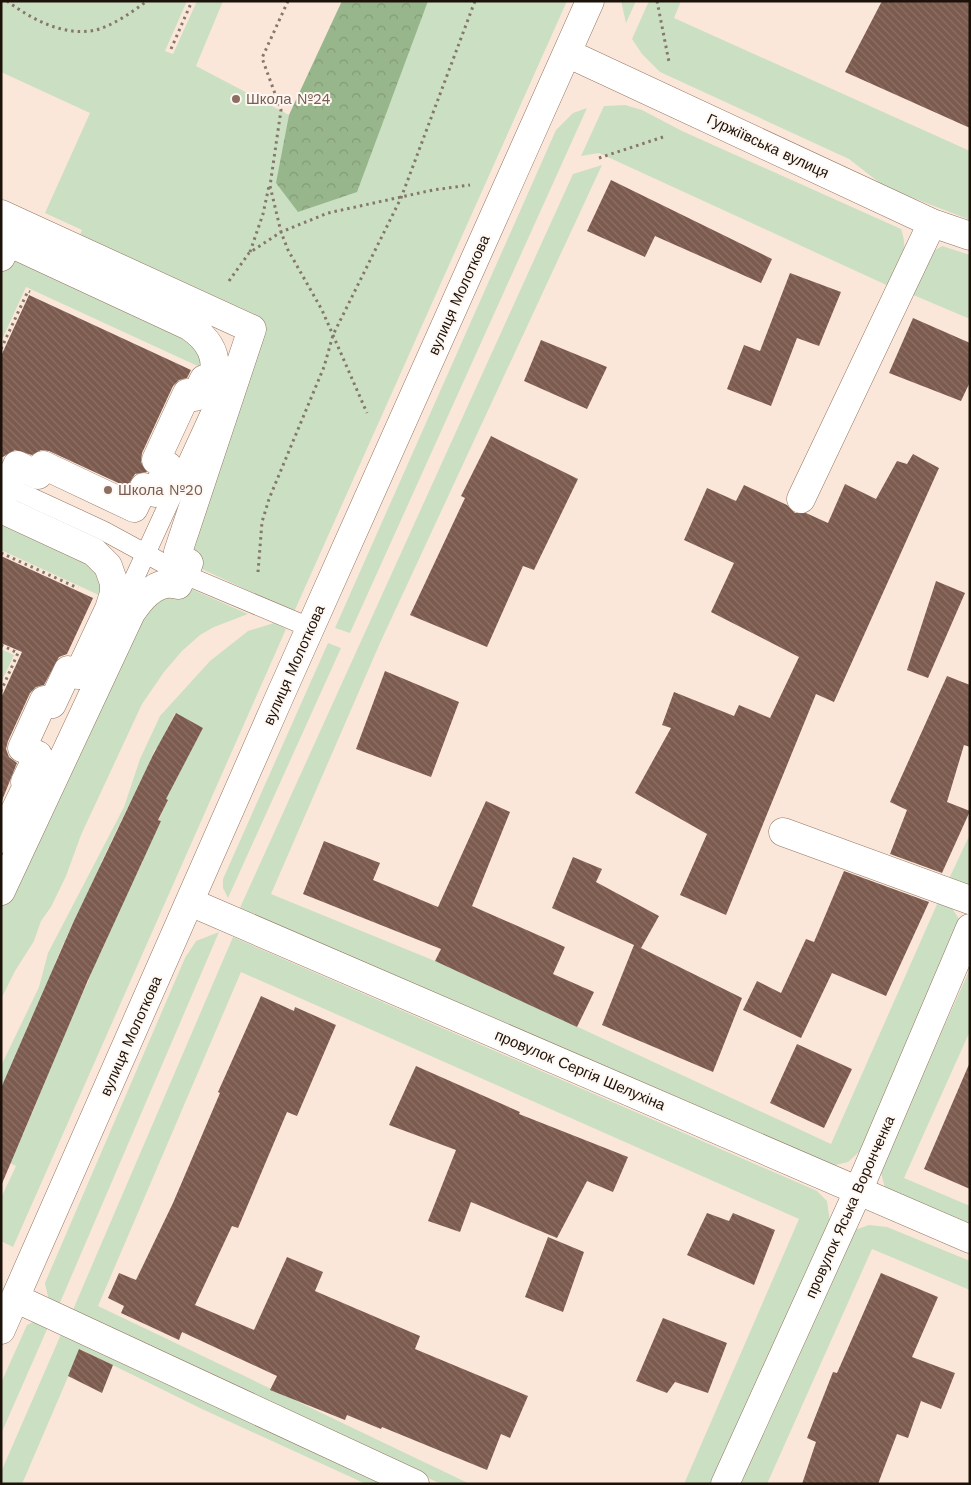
<svg xmlns="http://www.w3.org/2000/svg" width="971" height="1485" font-family="'Work Sans',sans-serif">
  <defs>
    <pattern id="forest-crowns" width="20" height="18" patternUnits="userSpaceOnUse" patternTransform="scale(1.25)"><rect width="20" height="18" fill="#98b68c"/><path d="M2 6a3 3 0 1 1 6 0M12 15a3 3 0 1 1 6 0" fill="none" stroke="#839b77"/></pattern>
    <pattern id="building-back-hatch" width="6" height="6" patternUnits="userSpaceOnUse" patternTransform="scale(1.25)"><rect width="6" height="6" fill="#7c5a4e"/><path d="M-1 5l2 2M0 0l6 6M5-1l2 2" fill="none" stroke="#8c7268"/></pattern>
  </defs>
  <rect width="100%" height="100%" fill="#fbe7d9"/>
  <path fill="#cbdfc3" fill-rule="evenodd" d="M 1,1 L 187,1 L 165,51 L 173,54 L 197,1 L 223,1 L 196,66 L 289,115 L 342,1 L 567,1 L 294,612 L 189,563 L 252,329 L 75,247 L 82,230 L 45,213 L 90,113 L 1,72 Z
    M 621,1 L 636,1 L 626,23 Z
    M 649,1 L 681,1 L 674,18 L 970,151 L 970,220 L 885,187 L 849,159 L 660,72 L 642,54 L 632,39 Z
    M 625,105 L 642,110 L 682,131 L 901,229 C 909,251 901,267 893,288 L 599,153 L 581,156 L 604,106 Z
    M 587,108 L 350,633 L 335,628 L 556,130 L 573,113 Z
    M 602,165 L 380,643 L 271,894 L 435,961 L 831,1144 L 938,902 L 952,908 L 959,919 L 861,1150 L 848,1162 L 827,1167 L 239,910 L 573,174 Z
    M 8,242 L 189,326 L 215,374 L 26,287 L 1,342 L 1,257 Z
    M 942,246 L 970,255 L 970,319 L 911,294 L 930,253 Z
    M 1,514 L 101,557 L 101,596 L 1,550 Z
    M 189,588 L 248,614 L 214,627 L 200,635 L 182,651 L 164,672 L 142,704 L 81,835 L 66,876 L 51,907 L 41,921 L 34,941 L 15,971 L 1,999 L 1,891 L 138,604 Z
    M 274,623 L 286,629 L 13,1247 L 1,1241 L 1,1198 L 16,1166 L 1,1159 L 1,1126 L 23,1135 L 31,1115 L 1,1102 L 32,1114 L 41,1090 L 1,1092 L 1,1066 L 39,987 L 48,953 L 124,807 L 140,759 L 160,716 L 210,661 L 248,631 ZM 175,713 L 203,728 L 193,746 L 166,731 ZM 155,749 L 184,763 L 176,780 L 148,766 ZM 168,800 L 159,819 L 130,804 ZM 129,805 L 161,821 L 152,839 L 120,823 ZM 119,825 L 152,841 L 142,859 L 110,844 ZM 109,846 L 143,861 L 134,879 L 101,863 ZM 73,923 L 107,939 L 99,956 L 65,940 ZM 64,942 L 98,956 L 55,963 ZM 57,965 L 89,980 L 78,1003 ZM 35,1011 L 67,1026 L 59,1044 L 26,1030 ZM 18,1052 L 51,1067 L 41,1090 Z
    M 328,643 L 341,648 L 228,898 L 223,888 L 223,879 Z
    M 1,649 L 14,655 L 1,683 Z
    M 970,834 L 970,886 L 948,881 Z
    M 219,932 L 59,1305 L 48,1297 L 45,1283 L 185,958 L 196,941 Z
    M 233,937 L 817,1191 L 827,1201 L 830,1223 L 711,1484 L 684,1484 L 799,1219 L 241,972 L 98,1306 L 470,1484 L 441,1484 L 72,1312 Z
    M 970,969 L 970,1031 L 904,1178 L 970,1206 L 970,1229 L 886,1192 L 880,1169 Z
    M 869,1225 L 887,1227 L 970,1261 L 970,1290 L 872,1249 L 767,1484 L 739,1484 L 852,1231 Z
    M 35,1321 L 48,1327 L 1,1434 L 1,1383 L 27,1325 Z
    M 62,1332 L 395,1484 L 366,1484 L 202,1409 L 80,1349 L 22,1484 L 1,1484 L 1,1472 Z"/>
  <path fill="url(#forest-crowns)" d="M 342,1 L 428,1 L 357,192 L 298,212 L 276,183 L 289,115 Z"/>
  <path fill="url(#building-back-hatch)" d="M 882,1 L 970,1 L 970,128 L 845,72 Z
    M 611,180 L 772,259 L 761,283 L 655,236 L 645,257 L 587,231 Z
    M 790,273 L 841,292 L 819,346 L 797,338 L 771,406 L 727,389 L 744,345 L 760,351 Z
    M 29,295 L 191,370 L 187,378 L 179,380 L 173,386 L 142,453 L 141,462 L 147,472 L 135,474 L 127,487 L 49,451 L 41,450 L 32,455 L 15,450 L 1,458 L 1,356 Z
    M 913,318 L 970,343 L 970,382 L 961,401 L 889,373 Z
    M 541,340 L 607,367 L 587,409 L 524,381 Z
    M 491,436 L 578,479 L 534,570 L 523,566 L 487,647 L 410,615 L 465,498 L 461,496 Z
    M 913,454 L 939,468 L 834,702 L 816,694 L 726,915 L 680,895 L 707,834 L 635,793 L 671,728 L 662,725 L 674,692 L 734,716 L 739,705 L 770,718 L 799,657 L 711,612 L 734,563 L 684,540 L 707,488 L 736,501 L 744,485 L 787,505 L 795,513 L 806,513 L 828,523 L 845,484 L 876,499 L 897,461 L 907,464 Z
    M 1,556 L 93,598 L 67,654 L 59,657 L 44,685 L 36,687 L 30,693 L 8,741 L 6,749 L 9,757 L 17,763 L 1,803 L 1,698 L 22,652 L 1,643 Z
    M 936,581 L 965,593 L 928,678 L 907,670 Z
    M 385,671 L 459,702 L 431,777 L 356,749 Z
    M 947,676 L 970,685 L 970,747 L 964,745 L 947,802 L 970,811 L 942,873 L 890,854 L 907,810 L 890,802 Z
    M 176,713 L 203,728 L 166,799 L 168,800 L 158,820 L 161,821 L 88,980 L 1,1186 L 1,1088 L 73,923 L 153,755 Z
    M 486,801 L 510,812 L 472,906 L 565,947 L 553,974 L 594,992 L 577,1027 L 435,961 L 441,949 L 303,894 L 324,841 L 380,863 L 373,880 L 438,907 Z
    M 573,857 L 602,869 L 596,882 L 659,916 L 641,948 L 742,998 L 713,1072 L 602,1025 L 634,945 L 552,908 Z
    M 844,871 L 929,902 L 886,996 L 832,973 L 801,1038 L 743,1010 L 757,981 L 781,993 L 806,939 L 814,942 Z
    M 261,996 L 294,1011 L 295,1007 L 336,1025 L 297,1116 L 287,1112 L 238,1228 L 232,1226 L 195,1305 L 254,1330 L 287,1257 L 323,1272 L 315,1291 L 420,1336 L 415,1349 L 528,1396 L 510,1438 L 501,1434 L 487,1470 L 382,1427 L 381,1429 L 347,1415 L 345,1420 L 270,1390 L 277,1376 L 182,1332 L 179,1340 L 121,1313 L 124,1306 L 108,1298 L 119,1273 L 136,1280 L 173,1203 L 220,1093 L 218,1092 Z
    M 797,1044 L 852,1069 L 824,1128 L 770,1103 Z
    M 970,1062 L 970,1189 L 924,1169 Z
    M 416,1066 L 520,1112 L 519,1114 L 628,1157 L 613,1192 L 587,1181 L 557,1238 L 471,1202 L 460,1232 L 428,1221 L 456,1150 L 389,1125 Z
    M 707,1213 L 729,1221 L 733,1213 L 775,1230 L 754,1285 L 687,1255 Z
    M 548,1237 L 584,1252 L 563,1312 L 525,1297 Z
    M 881,1273 L 938,1297 L 912,1357 L 955,1373 L 941,1409 L 921,1401 L 908,1438 L 897,1434 L 878,1484 L 802,1484 L 816,1442 L 807,1438 L 833,1372 L 837,1373 Z
    M 663,1318 L 727,1343 L 708,1393 L 675,1382 L 667,1393 L 636,1381 Z
    M 79,1349 L 113,1365 L 102,1393 L 68,1376 Z"/>
  <g fill="none" stroke-linecap="round" stroke-linejoin="round">
    <defs>
      <path id="service" d="M 11,488 L 104,531 L 183,574 L 311,628
        M 117,616 L 219,394"/>
      <path id="pedestrian" d="M 1,214 L 252,329 L 178,552 L 181,558 L 189,563 L 178,585 C 157,578 141,598 131,613 L 1,891
        M 1,257 L 8,242 L 189,326 C 210,340 220,358 212,383 L 204,379 L 195,397 L 187,393 L 156,460 L 168,466 L 155,493 L 144,487 L 134,508 L 43,465 L 38,475 L 17,465 L 1,500
        M 1,509 L 94,552 L 108,566 L 114,583 L 114,593 L 109,609 L 78,675 L 68,670 L 52,704 L 44,700 L 22,748 L 38,755 L 25,782 L 28,784 L 1,839"/>
      <path id="minor" d="M 567,53 L 932,223 L 970,236
        M 801,499 L 932,223
        M 783,832 L 970,900
        M 190,902 L 970,1239
        M 15,1298 L 415,1484
        M 1,1330 L 279,698 L 590,1
        M 725,1484 L 859,1189 L 970,928"/>
    </defs>
    <use href="#service" stroke="#92755f" stroke-width="20"/>
    <use href="#pedestrian" stroke="#92755f" stroke-width="29"/>
    <use href="#minor" stroke="#92755f" stroke-width="29"/>
    <path stroke="#86776c" stroke-width="3" stroke-dasharray="2.5 4" stroke-linecap="butt" d="M 7,1 C 31,19 64,37 96,30 C 114,25 132,12 147,1
      M 288,1 L 262,58 L 281,110 L 270,186 L 281,232 L 288,250 L 322,310 L 367,413
      M 657,1 L 669,62
      M 171,49 L 192,1
      M 599,158 L 663,137
      M 250,252 L 263,214 L 269,186
      M 229,281 L 249,253 L 281,232 L 328,213 L 433,190 L 470,185
      M 1,349 L 28,291 L 30,292
      M 1,553 L 78,588
      M 258,572 L 262,522 L 269,499 L 324,367 L 333,335 L 401,198 L 475,1
      M 1,645 L 18,653 L 1,691"/>
    <use href="#service" stroke="#fff" stroke-width="19"/>
    <use href="#pedestrian" stroke="#fff" stroke-width="28"/>
    <use href="#minor" stroke="#fff" stroke-width="28"/>
  </g>
  <g fill="#8d6e63" stroke="#fef7f2" stroke-width="2">
    <circle cx="236" cy="99" r="5"/>
    <circle cx="108" cy="490" r="5"/>
  </g>
  <g text-anchor="middle" dominant-baseline="central" stroke-width="4" stroke-linejoin="round" paint-order="stroke">
    <g font-size="15" fill="#785e54" stroke="#fef7f2" text-anchor="start">
      <text x="246" y="99">Школа №24</text>
      <text x="118" y="490">Школа №20</text>
    </g>
    <g font-size="15" fill="#1d1209" stroke="#fef7f2">
      <text transform="translate(768 146) rotate(25)">Гуржіївська вулиця</text>
      <text transform="translate(459 295) rotate(-66)">вулиця Молоткова</text>
      <text transform="translate(294 665) rotate(-66)">вулиця Молоткова</text>
      <text transform="translate(131 1036) rotate(-66)">вулиця Молоткова</text>
      <text transform="translate(580 1070) rotate(23)">провулок Сергія Шелухіна</text>
      <text transform="translate(850 1207) rotate(-66)">провулок Яська Воронченка</text>
    </g>
  </g>
  <rect width="971" height="1485" fill="none" stroke="#1d1209" stroke-width="5"/>
</svg>
